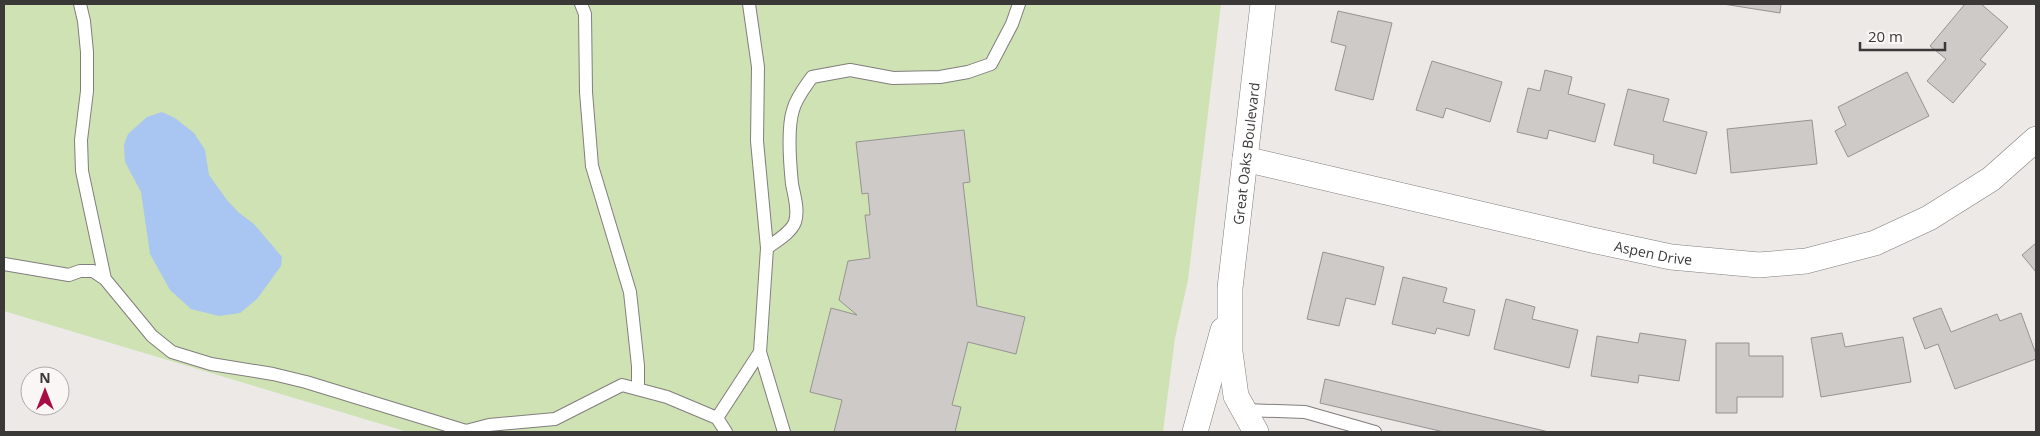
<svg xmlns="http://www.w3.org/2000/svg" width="2040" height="436" font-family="'Open Sans',sans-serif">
  <rect width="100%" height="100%" fill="#ede9e7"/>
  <path fill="#cee2b4" d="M 4,4 L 1221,4 L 1188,280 L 1175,338 L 1163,432 L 408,432 L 4,311 Z"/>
  <path fill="#a8c6f1" d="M 162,112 L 175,118 L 194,133 L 205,150 L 209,175 L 227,200 L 238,212 L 254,224 L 282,257 L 281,266 L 257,299 L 240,313 L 219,316 L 191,309 L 170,290 L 150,254 L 141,192 L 125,162 L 124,145 L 128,134 L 137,126 L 147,117 Z"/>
  <path fill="#cdcac8" stroke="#969391" d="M 1723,4 L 1781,4 L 1780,13 Z
    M 1965,4 L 1981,4 L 2008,27 L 1980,60 L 1986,64 L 1953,103 L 1927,81 L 1946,59 L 1930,46 Z
    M 1338,11 L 1392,23 L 1373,100 L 1335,90 L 1346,46 L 1331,42 Z
    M 1432,61 L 1502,82 L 1490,122 L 1446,108 L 1443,118 L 1416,110 Z
    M 1545,70 L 1572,77 L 1568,94 L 1605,104 L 1595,142 L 1549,130 L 1547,139 L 1517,132 L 1528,88 L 1540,91 Z
    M 1907,72 L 1929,116 L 1848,157 L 1835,131 L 1846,125 L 1838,107 Z
    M 1628,89 L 1669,99 L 1663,121 L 1707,132 L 1696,174 L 1653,163 L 1654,155 L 1614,145 Z
    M 1812,120 L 1817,164 L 1731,173 L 1727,129 Z
    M 964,130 L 970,182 L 963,183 L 977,306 L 1025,317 L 1016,354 L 968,342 L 952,405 L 961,407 L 955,432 L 834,432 L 842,400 L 810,392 L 831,308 L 857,315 L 839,300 L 848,261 L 870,258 L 865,215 L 870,215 L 868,193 L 862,194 L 856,142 Z
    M 2036,243 L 2036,272 L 2022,255 Z
    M 1323,252 L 1384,267 L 1375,305 L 1346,298 L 1339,326 L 1307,319 Z
    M 1403,277 L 1447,288 L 1443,302 L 1475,310 L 1469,336 L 1437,328 L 1435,334 L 1392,324 Z
    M 1506,299 L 1535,307 L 1532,319 L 1578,330 L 1569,368 L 1494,349 Z
    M 1941,308 L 1951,332 L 1997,314 L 2000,321 L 2021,313 L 2036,354 L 2036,359 L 1955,389 L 1938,344 L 1925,349 L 1913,318 Z
    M 1640,333 L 1686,340 L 1679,381 L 1639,375 L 1638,383 L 1591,376 L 1597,336 L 1638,343 Z
    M 1842,333 L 1845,347 L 1903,337 L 1911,382 L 1821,397 L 1811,338 Z
    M 1716,343 L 1749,343 L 1749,356 L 1783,356 L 1783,397 L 1737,397 L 1737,413 L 1716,413 Z
    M 1325,379 L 1549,432 L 1444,432 L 1320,403 Z"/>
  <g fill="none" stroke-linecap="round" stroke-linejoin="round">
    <defs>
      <path id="lane" d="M 80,4 L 84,21 L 87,52 L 87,91 L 81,140 L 82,171 L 105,279
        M 581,4 L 585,14 L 586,92 L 592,166 L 630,292 L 638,366 L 638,389
        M 749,4 L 758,67 L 757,141 L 767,248 L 760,352 L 784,432
        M 767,248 C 776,241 791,233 795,222 C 799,210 794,195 792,184 C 790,164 787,129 793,110 C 796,98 805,87 812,77 L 850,70 L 893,78 L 940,77 L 968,72 L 991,64 L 1012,24 L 1019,4
        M 4,264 L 69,275 L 80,271 L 93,271 L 105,279 L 152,336 L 172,352 L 211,364 L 273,374 L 306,382 L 466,431 L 489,425 L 555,419 L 622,385 L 667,397 L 717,418 L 726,432
        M 1244,410 L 1305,412 L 1375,432
        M 717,418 L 760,352"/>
      <g id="street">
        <path id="s1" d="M 1245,159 L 1592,240 L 1671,257 L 1759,265 L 1806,261 L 1875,243 L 1929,218 L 1991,179 L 2036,139"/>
        <path d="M 1195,432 L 1223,330"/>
        <path id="s2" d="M 1256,432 L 1236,396 L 1230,352 L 1230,288 L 1263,4"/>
      </g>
    </defs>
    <use href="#lane" stroke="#827e7d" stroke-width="14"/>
    <use href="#street" stroke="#827e7d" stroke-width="26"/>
    <use href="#lane" stroke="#fff" stroke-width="12"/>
    <use href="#street" stroke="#fff" stroke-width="25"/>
  </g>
  <g text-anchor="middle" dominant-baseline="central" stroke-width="4" stroke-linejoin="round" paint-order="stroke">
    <g font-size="14" fill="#3b3938" stroke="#faf6f5">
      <text stroke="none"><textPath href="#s2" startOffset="285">Great Oaks Boulevard</textPath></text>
      <text stroke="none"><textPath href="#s1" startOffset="419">Aspen Drive</textPath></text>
    </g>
  </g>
  <rect width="2040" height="436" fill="none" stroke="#3b3938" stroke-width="10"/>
  <g transform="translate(45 391)"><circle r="24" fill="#faf6f5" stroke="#aeaaa9"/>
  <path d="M0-4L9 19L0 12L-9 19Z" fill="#a50d44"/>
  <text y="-8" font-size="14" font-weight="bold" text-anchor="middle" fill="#3b3938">N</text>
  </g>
  <path d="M1860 42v8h85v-8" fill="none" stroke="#3b3938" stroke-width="2.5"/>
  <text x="1868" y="42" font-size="15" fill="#3b3938" stroke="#faf6f5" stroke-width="4" paint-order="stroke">20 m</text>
</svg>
